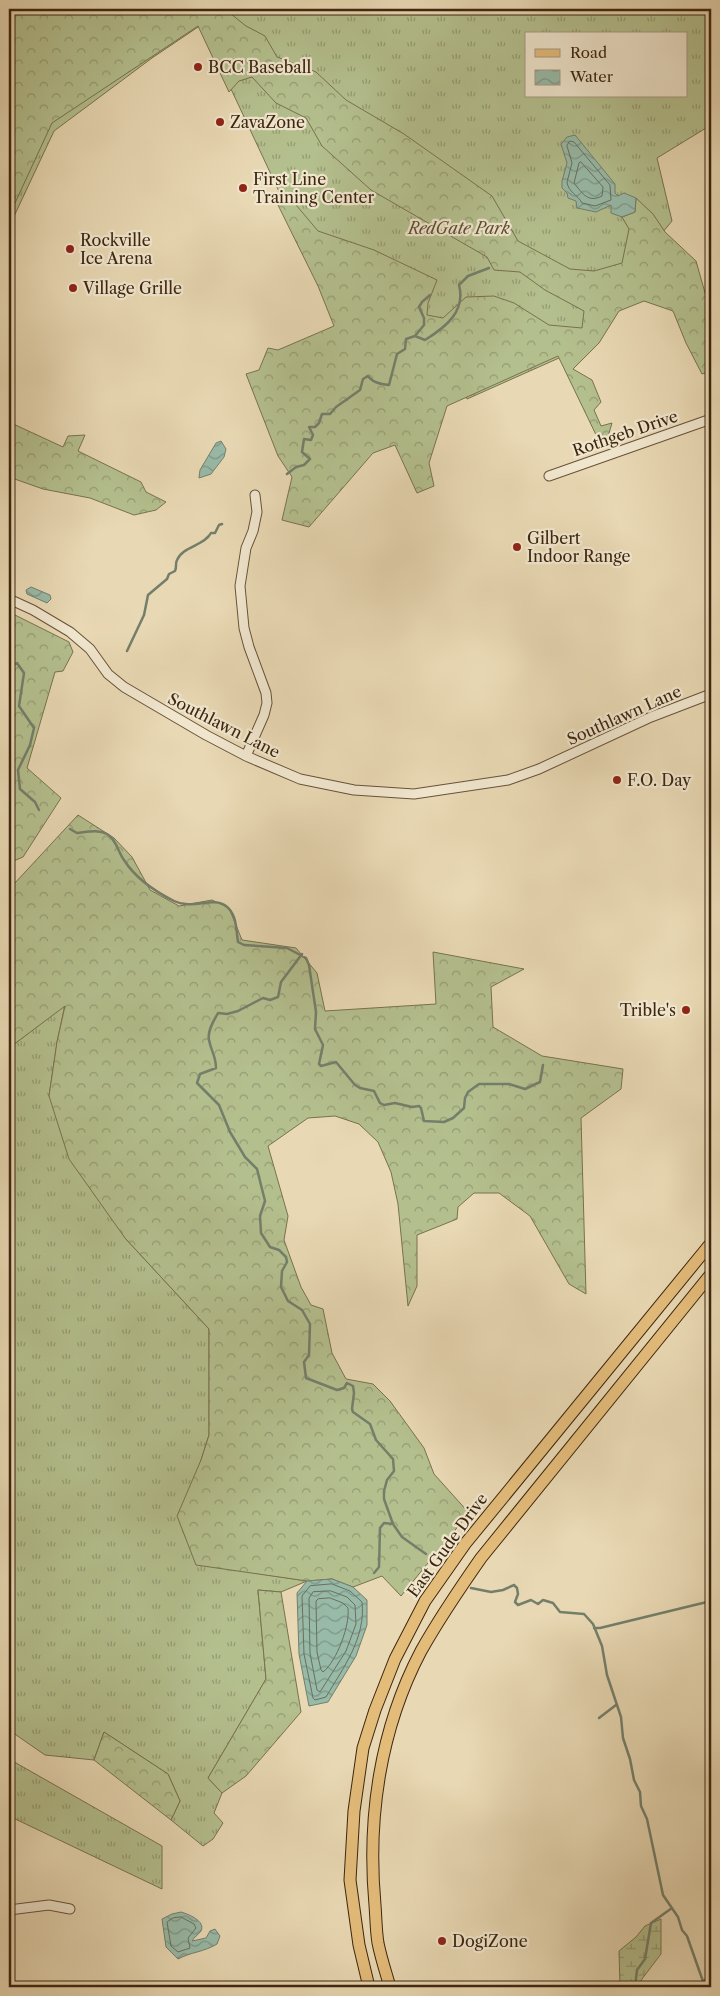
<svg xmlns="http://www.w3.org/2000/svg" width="720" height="1996" font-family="'Libre Caslon Text',serif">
  <defs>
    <pattern id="grass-tufts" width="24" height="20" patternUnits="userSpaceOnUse" patternTransform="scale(1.25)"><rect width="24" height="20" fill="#b4bf8e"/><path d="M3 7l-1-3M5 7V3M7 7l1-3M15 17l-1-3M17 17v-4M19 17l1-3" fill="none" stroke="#949b73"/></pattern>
    <pattern id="forest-crowns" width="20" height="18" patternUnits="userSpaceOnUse" patternTransform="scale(1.25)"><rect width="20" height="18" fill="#b4bf8e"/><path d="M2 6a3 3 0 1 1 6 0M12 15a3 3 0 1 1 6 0" fill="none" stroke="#949b73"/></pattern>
    <pattern id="wetland-marsh" width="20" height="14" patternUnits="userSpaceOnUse" patternTransform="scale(1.25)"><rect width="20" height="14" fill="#b4bf8e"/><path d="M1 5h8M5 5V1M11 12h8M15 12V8" fill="none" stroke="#949b73"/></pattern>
    <pattern id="water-waves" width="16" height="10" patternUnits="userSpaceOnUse" patternTransform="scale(1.25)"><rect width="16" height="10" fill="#98baa8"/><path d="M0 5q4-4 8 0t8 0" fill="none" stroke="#7d9787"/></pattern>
  </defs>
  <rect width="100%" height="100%" fill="#e8d8b3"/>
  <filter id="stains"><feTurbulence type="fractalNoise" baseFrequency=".004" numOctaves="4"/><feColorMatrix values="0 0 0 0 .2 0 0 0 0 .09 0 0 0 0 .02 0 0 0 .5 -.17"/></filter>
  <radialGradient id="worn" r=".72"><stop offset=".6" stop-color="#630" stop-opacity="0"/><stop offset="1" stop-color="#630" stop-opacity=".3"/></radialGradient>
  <path fill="url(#grass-tufts)" stroke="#78724f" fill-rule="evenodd" d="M 9,9 L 711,9 L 711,125 L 657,158 L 672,221 L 559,358 L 467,399 L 456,376 L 381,409 L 201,25 L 152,58 L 54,131 L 9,227 ZM 526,34 L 686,34 L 686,96 L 526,96 Z
    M 65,1005 L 57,1042 L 49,1096 L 125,1238 L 209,1329 L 209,1435 L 201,1460 L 196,1564 L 307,1581 L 281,1592 L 258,1590 L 266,1679 L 208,1778 L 222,1793 L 214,1813 L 223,1823 L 213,1839 L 203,1846 L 171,1820 L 180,1801 L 168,1774 L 104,1732 L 94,1760 L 45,1755 L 9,1730 L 9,1048 Z
    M 9,1759 L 162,1846 L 162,1889 L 9,1816 Z"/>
  <path fill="url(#forest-crowns)" stroke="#78724f" d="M 9,9 L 229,9 L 231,14 L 246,26 L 265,36 L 277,57 L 316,72 L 346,100 L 404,134 L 492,196 L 518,241 L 570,269 L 594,271 L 622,263 L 629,229 L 622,217 L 635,212 L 636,198 L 653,214 L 665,232 L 696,261 L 711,314 L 711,371 L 702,374 L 686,343 L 673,311 L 644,301 L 619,311 L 599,343 L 573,369 L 592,380 L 601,402 L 594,410 L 601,426 L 612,423 L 607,440 L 599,441 L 558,356 L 447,406 L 429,463 L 434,486 L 417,493 L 395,445 L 373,453 L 309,527 L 282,520 L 292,477 L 278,456 L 246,374 L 259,370 L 268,348 L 278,350 L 334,326 L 318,286 L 278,205 L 291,199 L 318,231 L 374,250 L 437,280 L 428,303 L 427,315 L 443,318 L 466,297 L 494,296 L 514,303 L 549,325 L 582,328 L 584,311 L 545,290 L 520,272 L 494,270 L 487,257 L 371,190 L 322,146 L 306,118 L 276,103 L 252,77 L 239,81 L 229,92 L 198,26 L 52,123 L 9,216 Z
    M 9,422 L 63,447 L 68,436 L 85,435 L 78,451 L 141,482 L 146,492 L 166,502 L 156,510 L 134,515 L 90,498 L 43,489 L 9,477 Z
    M 9,612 L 69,642 L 73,652 L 63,671 L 55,672 L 27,768 L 61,798 L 23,857 L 9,863 Z
    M 78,815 L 114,838 L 132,857 L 150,890 L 179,906 L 212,900 L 229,908 L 242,940 L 296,948 L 317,973 L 325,1011 L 436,1004 L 433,952 L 524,969 L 491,987 L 493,1027 L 542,1056 L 623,1069 L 621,1089 L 581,1118 L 586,1294 L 569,1284 L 530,1216 L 499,1193 L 474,1193 L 458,1207 L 457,1219 L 417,1235 L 417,1286 L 408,1306 L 398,1204 L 391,1172 L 378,1142 L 359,1124 L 335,1116 L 308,1118 L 268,1146 L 288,1216 L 284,1240 L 301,1287 L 311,1305 L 323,1309 L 332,1353 L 346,1379 L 373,1384 L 390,1401 L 424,1448 L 434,1474 L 469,1513 L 401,1596 L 382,1576 L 353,1587 L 332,1579 L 307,1581 L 196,1565 L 177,1516 L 201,1460 L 209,1435 L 209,1329 L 125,1238 L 69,1159 L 49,1096 L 57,1042 L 65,1006 L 9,1048 L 9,903 L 14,884 Z
    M 258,1590 L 281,1592 L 301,1712 L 246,1776 L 222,1793 L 208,1778 L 266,1679 Z
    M 104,1732 L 168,1774 L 180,1801 L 171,1820 L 94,1760 Z"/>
  <path fill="url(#wetland-marsh)" stroke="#78724f" d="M 661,1919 L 661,1954 L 642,1979 L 638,1987 L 620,1987 L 619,1951 L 636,1937 L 645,1926 Z"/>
  <path fill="url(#water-waves)" stroke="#747f6b" d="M 575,135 L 615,184 L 615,193 L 618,196 L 624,193 L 636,198 L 635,212 L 622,217 L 611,213 L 611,205 L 596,212 L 577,208 L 576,201 L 568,198 L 567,193 L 562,188 L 562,181 L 567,163 L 561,144 L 567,137 Z
    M 221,441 L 226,449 L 224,457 L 211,474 L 199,478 L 200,470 L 216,443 Z
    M 31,587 L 50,595 L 51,599 L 47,603 L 27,594 L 26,590 Z
    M 332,1579 L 353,1587 L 367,1600 L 367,1625 L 356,1656 L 328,1702 L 309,1706 L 299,1654 L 297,1593 L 307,1581 Z
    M 181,1912 C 188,1914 206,1921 201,1931 C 198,1935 194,1937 192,1941 L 206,1938 L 210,1931 L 215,1929 L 220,1936 L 217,1944 C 204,1952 191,1952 178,1959 L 166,1947 L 162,1919 L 172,1914 Z"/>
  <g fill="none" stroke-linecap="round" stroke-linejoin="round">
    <path stroke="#6a705c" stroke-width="1" d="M 570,141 L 574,142 L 610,185 L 611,200 L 595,206 L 582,203 C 578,195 568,192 567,182 L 572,163 L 567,146 Z
      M 581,162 L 603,187 L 602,196 C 588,203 583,194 574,183 L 579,163 Z
      M 332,1584 L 350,1591 L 362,1602 C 366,1638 343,1668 326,1697 L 315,1700 L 313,1698 L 304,1654 L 302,1596 L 310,1586 Z
      M 331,1591 L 347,1597 L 355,1605 L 356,1624 L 346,1651 L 320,1692 L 317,1690 L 310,1653 L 309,1598 L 313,1592 Z
      M 330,1598 L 343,1603 L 348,1608 C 350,1625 337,1661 323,1672 L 321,1670 L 317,1652 L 316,1601 L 318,1599 Z
      M 181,1917 L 194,1924 L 196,1928 L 188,1938 L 190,1948 L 178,1952 L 171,1946 L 167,1922 L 173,1918 Z"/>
    <path stroke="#747f6b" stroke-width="2.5" d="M 415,336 L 424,325 L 424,318 L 419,307 L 422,302 L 430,295
      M 287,474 L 296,467 L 304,465 L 310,459 L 302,452 L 304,439 L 311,440 L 313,435 L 309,427 L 315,427 L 319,423 L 322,414 L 330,414 L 336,407 L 360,390 L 363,379 L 368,376 C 373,383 381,384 389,385 L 397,354 L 405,349 L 406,339 L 415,336 L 425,340 C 446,327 466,311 459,285 L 468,276 L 489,268
      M 127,651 L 144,615 L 148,595 L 167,579 L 169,574 L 175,571 C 177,567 175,564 177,560 C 183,546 204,546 211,533 L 215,533 L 219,525 L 222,524
      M 9,667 L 17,663 L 24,673 L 19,706 L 34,728 L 30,745 L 18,770 L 20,789 L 35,802 L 39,810
      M 70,829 L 77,833 C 87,832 98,829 107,834 C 116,839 118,852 124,860 C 136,879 154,891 174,901 C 192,910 213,896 226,906 C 237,914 236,930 238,942 L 244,945 L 287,948 L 306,958 L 309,965 L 316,1012 L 315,1029 L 323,1045 L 319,1064 L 321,1066 L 336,1062 L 355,1085 L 360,1088 L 374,1091 L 380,1103 L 384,1105 L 395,1103 L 412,1107 L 419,1106 L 421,1108 L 424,1121 L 444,1122 L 453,1118 L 464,1108 L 465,1098 L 468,1092 L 479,1084 L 509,1084 L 525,1089 L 540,1082 L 543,1065
      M 302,954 L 281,982 L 278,997 L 270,1000 L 263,998 L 238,1011 L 227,1014 L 218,1013 C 214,1020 207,1031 209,1040 C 211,1051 216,1056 216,1068 L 200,1074 L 197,1083 L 219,1105 L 230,1132 L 245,1157 L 257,1169 L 265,1201 L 260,1216 L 261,1233 L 270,1247 L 279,1250 L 286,1257 L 287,1262 L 282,1271 L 281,1287 L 288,1301 L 302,1310 L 310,1324 L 309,1355 L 304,1362 L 306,1378 L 337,1390 L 344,1388 L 347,1383 L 353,1386 L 354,1393 L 352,1409 L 353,1412 L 370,1424 L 376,1440 L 393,1459 L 394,1471 L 387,1480 L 384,1491 L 384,1499 L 393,1524 L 402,1537 L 426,1554
      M 374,1573 L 379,1567 L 380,1528 L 384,1523 L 393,1524
      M 471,1588 L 491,1592 L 503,1590 L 514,1585 L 517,1588 L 518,1594 L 515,1602 L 518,1605 L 531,1600 L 538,1604 L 543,1600 L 553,1603 L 560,1612 L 584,1614 L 593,1624 L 602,1646 L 607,1675 L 621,1717 L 623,1738 L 630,1759 L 634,1780 L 640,1792 L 641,1806 L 647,1819 L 663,1895 L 678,1917 L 682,1930 L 687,1936 L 705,1987
      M 594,1628 L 600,1628 L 711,1601
      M 599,1718 L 616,1705
      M 703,1980 L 711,1981
      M 635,1987 L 637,1970 L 645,1959 L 651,1923 L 672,1908"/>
    <defs>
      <path id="minor" d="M 549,476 L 711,419
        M 9,599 L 33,610 L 70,632 L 90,649 L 108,674 L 124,687 L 206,735 L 246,756 L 300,779 L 354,790 L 414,794 L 508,780 L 539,769 L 651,717 L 711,694
        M 246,756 L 264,715 L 267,703 L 266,693 L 249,647 L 244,628 L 240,586 L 246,548 L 253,531 L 257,512 L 255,495
        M 9,1910 L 49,1905 L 70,1909"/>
      <path id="major" d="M 369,1987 L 359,1945 L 350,1880 L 354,1811 L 363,1748 L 375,1710 L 395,1659 L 425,1601 L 465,1544 L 711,1243
        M 390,1987 C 386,1973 381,1958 378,1943 C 376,1931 376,1918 375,1905 C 367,1818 380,1729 421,1651 C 439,1619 460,1588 481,1558 L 711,1274"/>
    </defs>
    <use href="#minor" stroke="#685239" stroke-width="11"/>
    <use href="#major" stroke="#3d2610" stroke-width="13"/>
    <use href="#minor" stroke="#f0e6ce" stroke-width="9"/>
    <use href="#major" stroke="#e4bc7a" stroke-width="11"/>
  </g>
  <g fill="#8f2418" stroke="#f0e6ce" stroke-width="2">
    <circle cx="198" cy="67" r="5"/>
    <circle cx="220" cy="122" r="5"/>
    <circle cx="243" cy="188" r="5"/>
    <circle cx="70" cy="249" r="5"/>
    <circle cx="73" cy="288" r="5"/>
    <circle cx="517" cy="547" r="5"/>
    <circle cx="617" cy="780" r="5"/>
    <circle cx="686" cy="1010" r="5"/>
    <circle cx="442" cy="1941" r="5"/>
  </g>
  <g text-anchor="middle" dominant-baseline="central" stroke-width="4.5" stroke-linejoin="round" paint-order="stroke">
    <g font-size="16" fill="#3d2610" stroke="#f0e6ce" text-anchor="start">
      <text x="208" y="67">BCC Baseball</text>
      <text x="230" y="122">ZavaZone</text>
      <text x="253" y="179">First Line<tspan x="253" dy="18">Training Center</tspan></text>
      <text x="80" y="240">Rockville<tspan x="80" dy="18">Ice Arena</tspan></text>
      <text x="83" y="288">Village Grille</text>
      <text x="527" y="538">Gilbert<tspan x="527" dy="18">Indoor Range</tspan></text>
      <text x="627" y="780">F.O. Day</text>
      <text x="676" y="1010" text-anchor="end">Trible's</text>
      <text x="452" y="1941">DogiZone</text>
    </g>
    <g font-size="16" font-style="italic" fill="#5b4c30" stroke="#f0e6ce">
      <text x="459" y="228">RedGate Park</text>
    </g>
    <g font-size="16" fill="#3d2610" stroke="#f0e6ce">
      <text transform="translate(625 433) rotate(-19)">Rothgeb Drive</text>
      <text transform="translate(624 715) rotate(-24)">Southlawn Lane</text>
      <text transform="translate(224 725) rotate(27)">Southlawn Lane</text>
      <text transform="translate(447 1545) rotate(-54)">East Gude Drive</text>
    </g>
  </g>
  <rect width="720" height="1996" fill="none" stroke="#e8d8b3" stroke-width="30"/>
  <rect x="10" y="10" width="700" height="1976" fill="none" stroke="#3d2610" stroke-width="2.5"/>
  <rect x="15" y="15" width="690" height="1966" fill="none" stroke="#3d2610"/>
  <rect x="525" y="32" width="162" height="65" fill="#f0e6ce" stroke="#a89982"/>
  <rect x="535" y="49" width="25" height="8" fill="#e4bc7a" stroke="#a89982"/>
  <text x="570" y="58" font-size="15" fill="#3d2610">Road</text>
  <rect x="535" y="70" width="25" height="15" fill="url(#water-waves)" stroke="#a89982"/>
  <text x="570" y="82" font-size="15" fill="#3d2610">Water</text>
  <rect width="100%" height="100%" filter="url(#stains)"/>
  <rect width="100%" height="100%" fill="url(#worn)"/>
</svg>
